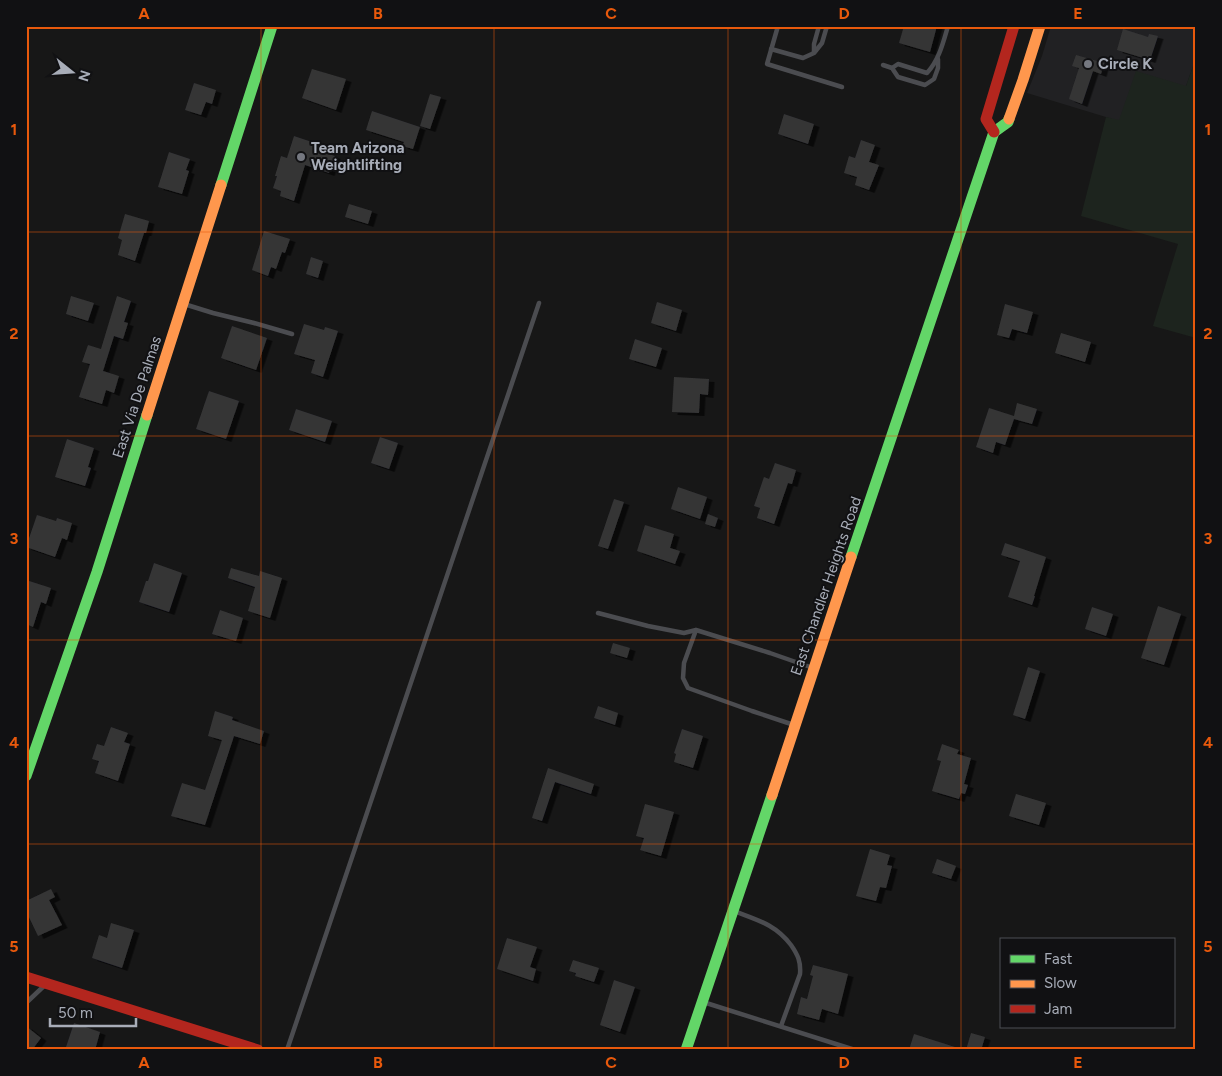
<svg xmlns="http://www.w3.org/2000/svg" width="1222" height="1076" font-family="Figtree,sans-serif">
	<defs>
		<filter id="shadow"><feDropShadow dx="5.5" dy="3" stdDeviation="0" flood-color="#0009"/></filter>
	</defs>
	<rect width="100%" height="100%" fill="#171717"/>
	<!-- built -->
	<path fill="#212123" d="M1051,26H1196V58L1186,86L1119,121L1027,93L1042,56Z"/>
	<!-- green -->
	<path fill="#1d241e" d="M1196,58V338L1153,326L1178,244L1081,216L1106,117L1119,120L1136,71L1186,86Z"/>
	<!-- building -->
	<g fill="#353536" filter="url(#shadow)">
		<path d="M904,26H937L930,52L899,43Z"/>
		<path d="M1123,29L1148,37L1149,34L1158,36L1150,60L1117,50Z"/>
		<path d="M1076,55L1104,63L1101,74L1093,71L1082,104L1069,99L1079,68L1072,66Z"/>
		<path d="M312,69L346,79L336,110L302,98Z"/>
		<path d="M194,83L216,90L212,104L206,102L201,115L185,110Z"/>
		<path d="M430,94L441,97L430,129L420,126Z"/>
		<path d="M372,111L420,127L413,149L402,146L404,142L366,130Z"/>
		<path d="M784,114L814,124L808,144L778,134Z"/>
		<path d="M294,136L315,143L313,149L335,156L329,173L305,165L294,201L280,196L281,191L273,188L277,176H275L281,156L287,158Z"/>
		<path d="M861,140L875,145L869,162L879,165L869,190L855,185L857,177L844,173L849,156L855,158Z"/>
		<path d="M169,152L190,159L186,170L189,171L182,194L158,187Z"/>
		<path d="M349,204L372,211L368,224L345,217Z"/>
		<path d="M125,214L149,221L146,233H144L135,261L118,255L122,240L118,238Z"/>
		<path d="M264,231L290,239L285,253L282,252L276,269L271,267L268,276L252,270Z"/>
		<path d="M311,257L323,261L318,278L306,274Z"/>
		<path d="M71,296L94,303L88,321L66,314Z"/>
		<path d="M117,296L131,301L124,322L128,323L123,339L114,336L103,371L119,376L114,393L106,390L102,404L79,397L90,364L82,362L88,345L101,349Z"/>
		<path d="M657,302L682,310L676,331L651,323Z"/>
		<path d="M1005,304L1033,312L1027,333L1012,329L1009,338L997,335Z"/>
		<path d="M304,324L324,330L325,327L338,331L323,377L311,373L315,360L294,354Z"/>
		<path d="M232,326L267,338L256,370L221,358Z"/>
		<path d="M1061,333L1091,342L1085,362L1055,353Z"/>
		<path d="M635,339L662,348L656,367L629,359Z"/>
		<path d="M674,377L709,379L708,395L700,394L699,413L672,412Z"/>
		<path d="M209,391L239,401L226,439L196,429Z"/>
		<path d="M1017,403L1037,409L1032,424L1014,419L1005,445L996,442L993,453L976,447L989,408L1014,416Z"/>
		<path d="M296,409L332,421L325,442L289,430Z"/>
		<path d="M380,437L398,443L389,469L371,463Z"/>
		<path d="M67,439L94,448L88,467L91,468L85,486L55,477Z"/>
		<path d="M775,463L796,470L792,484L788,483L774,524L757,518L760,508L754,506L764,477L769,479Z"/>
		<path d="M678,487L707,497L700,519L671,509Z"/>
		<path d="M614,499L624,502L608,549L598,546Z"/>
		<path d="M708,514L718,518L715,527L705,524Z"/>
		<path d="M37,515L56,521L57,518L72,523L67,540L62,538L55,557L26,547Z"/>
		<path d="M645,525L674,534L670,548L680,551L675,564L637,551Z"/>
		<path d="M1005,543L1046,557L1034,596H1035L1032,605L1008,597L1020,561L1001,555Z"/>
		<path d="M154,563L182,573L169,612L139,602L146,581H148Z"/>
		<path d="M231,568L259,576L260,571L282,578L270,618L248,611L255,587L228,578Z"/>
		<path d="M26,580L51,588L46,604L41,602L33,627L26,624Z"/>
		<path d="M1158,606L1181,614L1164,665L1141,658Z"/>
		<path d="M1092,607L1113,614L1106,636L1085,629Z"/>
		<path d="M220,610L243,618L236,641L212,634Z"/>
		<path d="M613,643L630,648L627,658L610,653Z"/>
		<path d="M1028,667L1040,671L1025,719L1013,715Z"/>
		<path d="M598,706L618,713L615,725L594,718Z"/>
		<path d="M215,711L233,717L232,720L264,731L260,744L234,736L205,825L171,816L182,783L205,790L222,740L208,736Z"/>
		<path d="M111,727L128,733L124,742L130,744L118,781L95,773L99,761L92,759L97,744L104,746Z"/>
		<path d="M682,729L703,736L693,768L674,762L676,754L674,753Z"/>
		<path d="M942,744L959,750L957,754L971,758L964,784L968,785L965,794L961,793L959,799L932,791L941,761L937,760Z"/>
		<path d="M548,768L594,784L591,794L555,782L542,821L532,818Z"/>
		<path d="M1016,794L1046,803L1039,825L1009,816Z"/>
		<path d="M645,804L674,812L661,856L640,850L644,838L636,836Z"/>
		<path d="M870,849L890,855L887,865L892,866L886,888L880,887L876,901L856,896Z"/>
		<path d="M937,859L956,866L951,879L932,873Z"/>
		<path d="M51,889L55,897L49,900L62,925L38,936L26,911V901Z"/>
		<path d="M111,923L134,930L122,968L92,958L99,935L107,938Z"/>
		<path d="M507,938L537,947L530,967L536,969L533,981L497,969Z"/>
		<path d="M573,960L599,968L594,982L575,976L576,973L569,971Z"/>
		<path d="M813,965L848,974L838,1014L822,1009L819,1020L797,1014L801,997L807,999L813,976L810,975Z"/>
		<path d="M614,980L635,987L620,1032L600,1025Z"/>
		<path d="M74,1023L100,1032L95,1050H65Z"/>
		<path d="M26,1026L41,1038L32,1050H26Z"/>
		<path d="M971,1033L985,1037L981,1050H966Z"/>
		<path d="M914,1034L958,1048L957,1050H909Z"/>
	</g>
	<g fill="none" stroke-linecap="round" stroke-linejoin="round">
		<!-- lane -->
		<g stroke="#4b4c50" stroke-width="4.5">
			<path d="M778,26L767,64L842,87"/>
			<path d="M771,49L803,58L814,53L822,43L827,26"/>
			<path d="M814,52V44L819,26"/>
			<path d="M883,65L892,68L898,77L925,85L934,79L938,68V59"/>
			<path d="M892,68L898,64L927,73C939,60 943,43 948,26"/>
			<path d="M184,304L213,313L254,323L292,334"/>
			<path d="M598,613L648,626L684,633L696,630L770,653L813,668"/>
			<path d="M696,630L684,663L683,678L688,688L752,711L794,725"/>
			<path d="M734,911C757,920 775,924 791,945C798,955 801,962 800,974L781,1026"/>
			<path d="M703,1002L855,1050"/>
			<path d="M26,1003L45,985"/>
			<path d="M287,1050L539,303"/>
		</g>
		<!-- fast -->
		<g stroke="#63d668" stroke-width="11">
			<path d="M221,185L272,26"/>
			<path d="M851,557L994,132L1008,122L1009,119"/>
			<path d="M26,776L97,572L147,415"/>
			<path d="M686,1050L772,795"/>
		</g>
		<!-- slow -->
		<g stroke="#ff974d" stroke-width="11">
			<path d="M1009,119L1023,80L1040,26"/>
			<path d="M147,415L221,185"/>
			<path d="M772,795L851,557"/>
		</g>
		<!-- jam -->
		<g stroke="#b3261e" stroke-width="11">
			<path d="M994,132L986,119L1014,26"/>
			<path d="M26,977L258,1050"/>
		</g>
	</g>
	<!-- grid -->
	<path fill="none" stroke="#e8590c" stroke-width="1" stroke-opacity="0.55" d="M261,26V1050M494,26V1050M728,26V1050M961,26V1050M26,232H1196M26,436H1196M26,640H1196M26,844H1196"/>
	<!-- markers -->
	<g fill="#757880" stroke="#111113" stroke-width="2">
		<circle cx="1088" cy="64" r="5"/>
		<circle cx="301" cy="157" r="5"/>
	</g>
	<g text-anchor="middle" stroke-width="4" stroke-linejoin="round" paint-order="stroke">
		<!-- poi labels -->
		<g font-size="15" font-weight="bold" fill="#a8adb8" stroke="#111113" text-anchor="start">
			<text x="1098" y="69">Circle K</text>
			<text x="311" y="153">Team Arizona<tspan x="311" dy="17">Weightlifting</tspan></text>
		</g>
		<!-- street labels -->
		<g font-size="15" fill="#a8adb8" stroke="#111113">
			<text transform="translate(137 397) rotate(-72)" y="5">East Via De Palmas</text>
			<text transform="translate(826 586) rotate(-71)" y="5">East Chandler Heights Road</text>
		</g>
	</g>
	<!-- border -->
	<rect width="1222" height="1076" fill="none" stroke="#111113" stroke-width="55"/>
	<!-- legend -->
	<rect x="1000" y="938" width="175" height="90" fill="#111113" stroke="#4d4f55"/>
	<rect x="1010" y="955" width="25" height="8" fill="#63d668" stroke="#4d4f55"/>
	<text x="1044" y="964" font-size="15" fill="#a8adb8">Fast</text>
	<rect x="1010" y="980" width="25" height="8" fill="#ff974d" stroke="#4d4f55"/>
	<text x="1044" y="988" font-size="15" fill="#a8adb8">Slow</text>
	<rect x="1010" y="1005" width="25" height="8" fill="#b3261e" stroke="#4d4f55"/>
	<text x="1044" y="1014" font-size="15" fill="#a8adb8">Jam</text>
	<!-- north arrow -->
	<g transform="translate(72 72) rotate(107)" stroke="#111113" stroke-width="4" paint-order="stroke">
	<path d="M0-4L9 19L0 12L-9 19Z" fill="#a8adb8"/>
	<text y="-8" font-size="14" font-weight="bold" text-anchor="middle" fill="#a8adb8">N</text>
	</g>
	<!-- scale -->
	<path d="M50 1018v8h86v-8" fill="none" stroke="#a8adb8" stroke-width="2.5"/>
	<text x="58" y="1018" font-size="15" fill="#a8adb8" stroke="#111113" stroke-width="4" paint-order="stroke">50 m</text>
	<rect x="28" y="28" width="1166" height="1020" fill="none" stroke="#e8590c" stroke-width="2"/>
	<g font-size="16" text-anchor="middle" font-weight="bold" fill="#e8590c">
		<text x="144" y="19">A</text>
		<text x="378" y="19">B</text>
		<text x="611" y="19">C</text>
		<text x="844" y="19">D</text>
		<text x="1078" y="19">E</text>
		<text x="14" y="135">1</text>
		<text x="1208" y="135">1</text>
		<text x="14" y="339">2</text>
		<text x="1208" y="339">2</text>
		<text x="14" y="544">3</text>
		<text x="1208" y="544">3</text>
		<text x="14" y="748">4</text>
		<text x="1208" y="748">4</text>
		<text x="14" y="952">5</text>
		<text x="1208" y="952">5</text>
		<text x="144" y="1068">A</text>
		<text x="378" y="1068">B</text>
		<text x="611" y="1068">C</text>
		<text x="844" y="1068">D</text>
		<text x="1078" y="1068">E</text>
	</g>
</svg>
